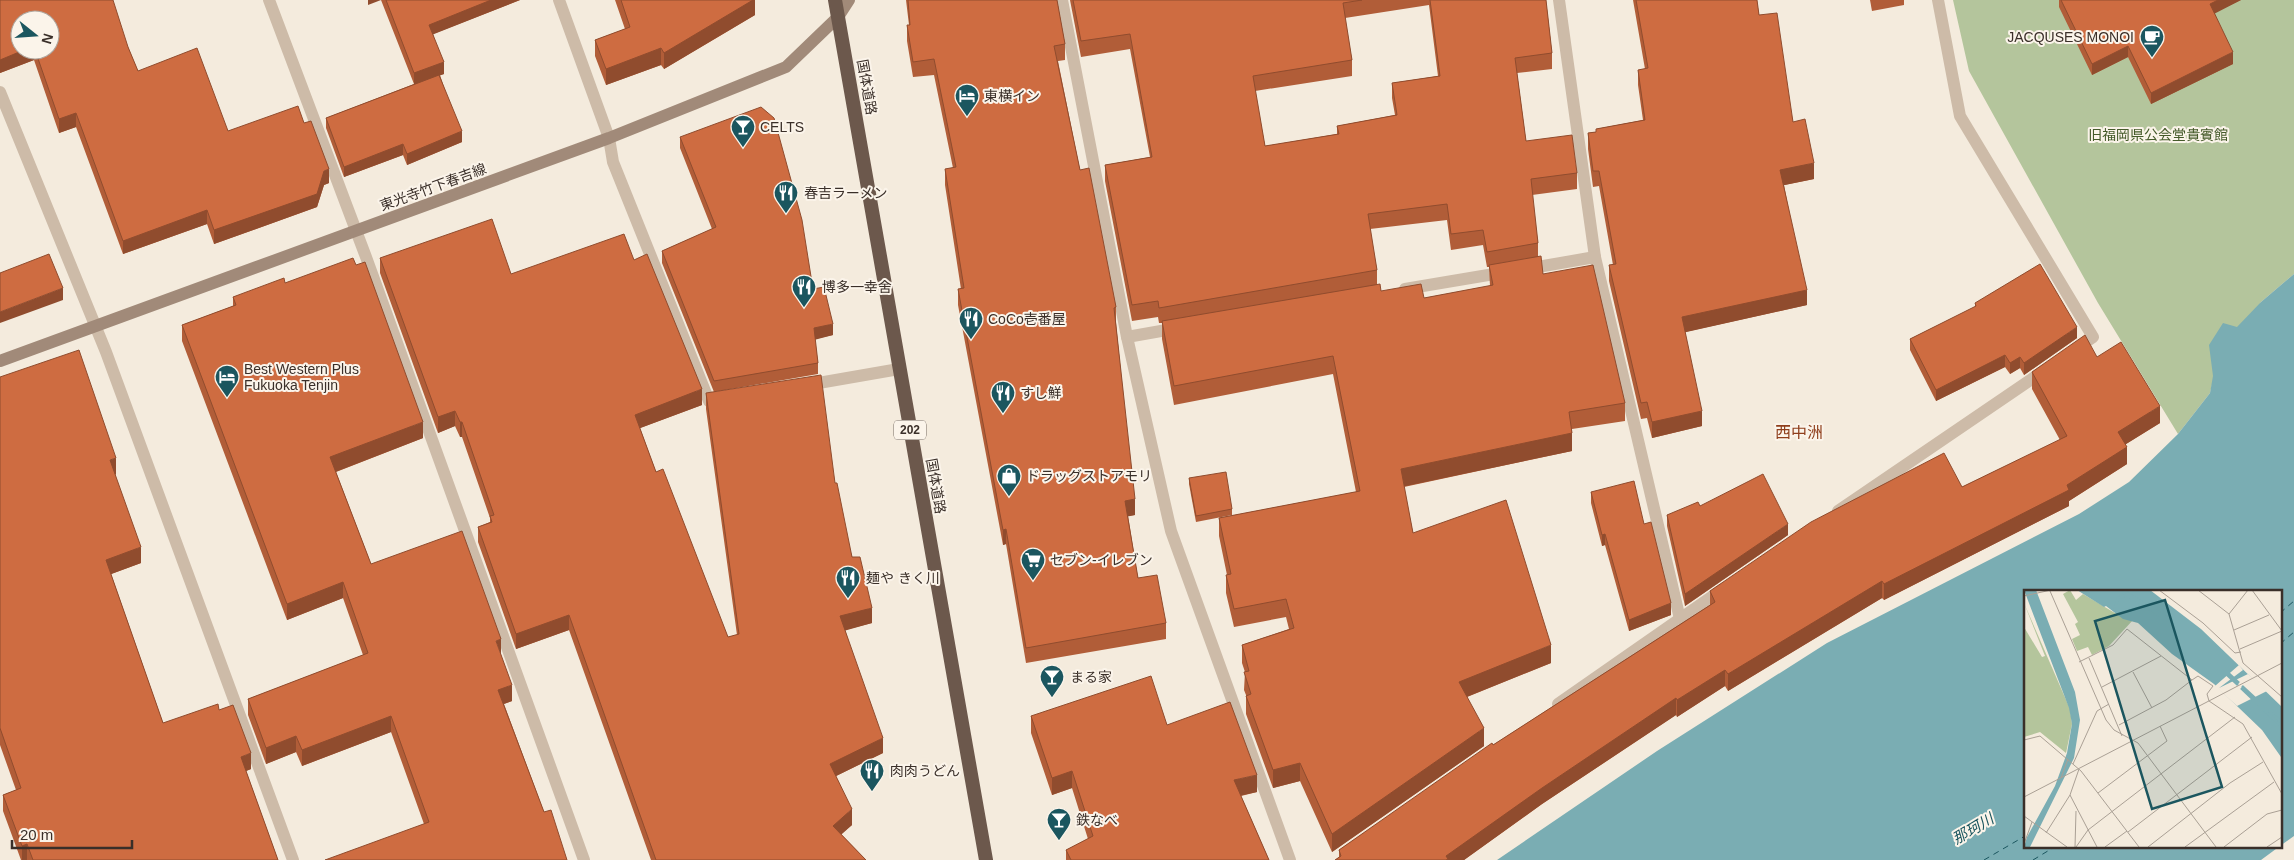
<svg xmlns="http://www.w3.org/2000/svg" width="2294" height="860" font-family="Arial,'Noto Sans JP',sans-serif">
	<rect width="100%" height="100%" fill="#f4ebdd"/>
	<!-- green -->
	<path fill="#b4c59c" d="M1953,0H2294V274L2261,302L2214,376L2210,393L2178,434L2098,303L1969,71Z"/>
	<!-- water -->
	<path fill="#7aadb3" d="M2294,274V836L2280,846V591H2025V846H2280L2261,860H1497L1657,751L1827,643L2079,514L2129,482L2178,434L2210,393L2213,376L2209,345L2223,323L2237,327L2261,302Z"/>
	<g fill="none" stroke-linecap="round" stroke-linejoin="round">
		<!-- ferry -->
		<g stroke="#1b565f" stroke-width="1" stroke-dasharray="6 5" stroke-linecap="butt">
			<path d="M2280,613L2294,601"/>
			<path d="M2280,644L2294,632"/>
			<path d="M1984,860L2025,836"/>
			<path d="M2033,860L2056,846"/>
		</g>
		<!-- minor -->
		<g stroke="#cdbba8" stroke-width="12">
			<path d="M269,0L366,257L584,860"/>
			<path d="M559,0L609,138L613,162L709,401L718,399"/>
			<path d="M1062,0L1127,337L1171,531L1290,860"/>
			<path d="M1559,0L1595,257L1680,619"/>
			<path d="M1938,0L1960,116L2093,337L2074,350"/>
			<path d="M0,92L106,352L293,860"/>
			<path d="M1526,269L1595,257"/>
			<path d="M1405,289L1506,272"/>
			<path d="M1127,337L1178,328"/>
			<path d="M807,385L899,369"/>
			<path d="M1838,511L2045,370"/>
			<path d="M1558,704L1723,589"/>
		</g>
		<!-- secondary -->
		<path stroke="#a18a79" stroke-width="12" d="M0,361L609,138L786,67L838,17L849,0"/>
		<!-- trunk -->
		<path stroke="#6c584c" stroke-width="14" d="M835,0L986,860"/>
	</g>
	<!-- wall -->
	<g fill="#b15d38" fill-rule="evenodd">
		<path d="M0,0L128,47L138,71L228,131L304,123L329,183L324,185L317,207L214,244L207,224L123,254L76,127L59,133L34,60L0,73ZM20,20L50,50H20Z"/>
		<path d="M381,0H520L433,34L444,74L440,75L462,142L407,165L403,155L344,177L326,128V118L414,84Z"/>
		<path d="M615,0H755V15L664,69L661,65L606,85L595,56V40L625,29Z"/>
		<path d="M906,0H1057L1065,44V60L1058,61L1080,170L1116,307V323L1135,515L1128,516L1138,578L1166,623V639L1026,663L1006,544L1003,545L958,305V289H961L945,185V169L953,168L934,75L913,77L907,41V25H909Z"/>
		<path d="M1070,0H1546L1552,53V69L1517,73L1526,141L1577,173V189L1532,195L1538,243V257L1543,274L1625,403V421L1572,429V451L1404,487L1413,533L1551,663L1467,697L1484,746L1332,852L1300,781L1273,788L1246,714V695L1244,690L1245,672L1242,663V645L1289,629L1286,617L1234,627L1226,593V575H1227L1219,536V518L1356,492L1333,374L1174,405L1162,339V323H1159L1158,317L1132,321L1105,181V165L1150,157L1130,49L1081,57ZM1429,5L1438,76L1392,83V98L1395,115L1337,126V134L1265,146L1255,91L1352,76V60L1345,18ZM1447,220L1451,250L1483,245L1487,267H1489L1490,286L1424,298L1381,291L1377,284V270L1370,229Z"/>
		<path d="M1633,0H1757L1759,15L1793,122L1814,179L1784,185L1807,305L1685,332L1702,426L1652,438L1647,418L1641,419L1609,281V265H1613L1599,186L1593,187L1588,149V133L1596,132V129L1643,120L1638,85V70L1645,69Z"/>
		<path d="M1870,0H1904V5L1872,11Z"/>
		<path d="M2059,0H2241L2214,13L2233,64L2151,104L2128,57L2092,75L2059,7Z"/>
		<path d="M680,137L813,289L833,335L815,339L818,363V374L714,392L662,263V251L712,229L680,148Z"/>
		<path d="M380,258L511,274L634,260L702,405L640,428L656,472L728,637L737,635L706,409V393L835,483L852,557L872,623L845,630L883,753L836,776L852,825L841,834L866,860H651L569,630L516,649L478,542V527L490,522V518L462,437H460L455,426L438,433L380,273Z"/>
		<path d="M285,283L423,438L336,472L371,564L501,655L512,701L504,704L544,812L424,824L391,732L302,766L296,752L266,764L248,715V699L363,655L343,598L287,620L182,341V325L233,306V297Z"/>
		<path d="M1975,303L2077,338L2024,375L2020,368L2010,374L2005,367L1936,401L1910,350V339L1975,307Z"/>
		<path d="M2097,357L2160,423L2126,444L2127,464L2069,501V506L1884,600L1882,598L1728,691L1725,686L1677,717L1676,715L1542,804L1464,860H1335L1339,857V850L1493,745L1710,605V591L1962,487L2060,440L2032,389V372Z"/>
		<path d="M0,377L116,474L115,475L141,563L111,574L163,723L219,710L251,769L246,771L278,860H21L3,811V795L16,790L0,745Z"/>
		<path d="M1189,478L1232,509V515L1196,522L1189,484Z"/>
		<path d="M1591,492L1644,524L1671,615L1629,631L1605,545L1602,546L1591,503Z"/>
		<path d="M1700,506L1788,535L1685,606L1667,526V515Z"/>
		<path d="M1031,716L1167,725L1257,792L1241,796L1269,860H1066V850L1088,839L1072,788L1052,795L1031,733Z"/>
	</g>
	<!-- shaded-wall -->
	<g fill="#904c2e">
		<path d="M368,0H381L368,5Z"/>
		<path d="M491,0H520L429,36V25Z"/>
		<path d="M753,0H755V15L664,69V53Z"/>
		<path d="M2218,0H2241L2210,16V4Z"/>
		<path d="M2128,46V57L2092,75V64Z"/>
		<path d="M661,48V65L606,85V69Z"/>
		<path d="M24,50H34V60L0,73V60Z"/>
		<path d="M2233,52V64L2151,104V93Z"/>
		<path d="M444,62V74L414,85V73Z"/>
		<path d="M76,113V127L59,133V119Z"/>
		<path d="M462,131V142L407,165V154Z"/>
		<path d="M403,144V155L344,177V167Z"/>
		<path d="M1814,163V179L1780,186V170Z"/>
		<path d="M329,169V183L324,185L317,207L214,244V230L324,171Z"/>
		<path d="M207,210V224L123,254V241Z"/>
		<path d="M63,288V300L0,323V312Z"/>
		<path d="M1807,290V305L1682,333V317Z"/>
		<path d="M833,324V335L814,340V328Z"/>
		<path d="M2077,327V338L2024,375V363Z"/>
		<path d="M2005,355V367L1936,401V390Z"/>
		<path d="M2020,357V368L2010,374V363Z"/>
		<path d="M702,389V405L635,430V415Z"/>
		<path d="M2160,406V423L2118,449V432Z"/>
		<path d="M455,411V426L438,433V417Z"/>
		<path d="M1702,411V426L1652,438V422Z"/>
		<path d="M423,422V438L330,474V457Z"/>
		<rect x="460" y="422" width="2" height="15"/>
		<path d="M1572,433V451L1401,487V469Z"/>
		<path d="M2127,447V464L2069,501V506L1884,600V584L2067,485Z"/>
		<path d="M116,458V474L110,477V460Z"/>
		<path d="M1135,499V515L1125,517V501Z"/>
		<path d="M1788,524V535L1685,606V594Z"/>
		<path d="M1006,529V544L1003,545V530Z"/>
		<path d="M1605,534V545L1602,546V535Z"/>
		<path d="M141,547V563L106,576V560Z"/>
		<path d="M1882,581V598L1728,691V674Z"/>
		<path d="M343,582V598L287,620V604Z"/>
		<path d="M1671,603V615L1629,631V620Z"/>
		<path d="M872,608V623L840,632V616Z"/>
		<path d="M569,615V630L516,649V634Z"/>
		<path d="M501,639V655L496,641Z"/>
		<path d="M1551,645V663L1459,700V682Z"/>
		<path d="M1725,670V686L1677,717V700Z"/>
		<path d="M512,685V701L498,706V690Z"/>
		<path d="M1676,698V715L1542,804L1464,860H1446V856L1542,788Z"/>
		<path d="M391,716V732L302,766V750Z"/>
		<path d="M1484,728V746L1332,852V834Z"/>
		<path d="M296,736V752L266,764V748Z"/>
		<path d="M883,738V753L830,779V764Z"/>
		<path d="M251,753V769L241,773V757Z"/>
		<path d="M1300,763V781L1273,788V770Z"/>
		<path d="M1072,771V788L1052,795V778Z"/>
		<path d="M1257,775V792L1234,797V780Z"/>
		<path d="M852,809V825L833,842V826Z"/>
		<path d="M27,844V860H22V846Z"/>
	</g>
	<!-- building -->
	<g fill="#ce6c41" stroke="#904c2e">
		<path d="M0,0H113L128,47L138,71L197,48L228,131L298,106L304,123L311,121L329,169L324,171L317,194L214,230L207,210L123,241L76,113L59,119L35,50H50V20H20V50H24L0,60Z"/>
		<path d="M386,0H491L429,25L444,62L414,73Z"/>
		<path d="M621,0H753L664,53L661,48L606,69L595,40L630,27Z"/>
		<path d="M908,0H1057L1065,44L1054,46L1080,170L1089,168L1116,307L1114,308L1135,499L1125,501L1138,578L1157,575L1166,623L1026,648L1006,529L1003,530L958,289L964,288L945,169L956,167L934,59L913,62L907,25H910Z"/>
		<path d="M1073,0H1362L1343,3L1352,60L1253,76L1265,146L1339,134L1337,126L1397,115L1392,83L1440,76L1430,0H1546L1552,53L1515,58L1526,141L1572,135L1577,173L1531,179L1538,243L1487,252L1483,230L1451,234L1447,204L1368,214L1377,270L1159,308L1158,301L1132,305L1105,165L1152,157L1130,34L1081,41Z"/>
		<path d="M1636,0H1757L1759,15L1777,13L1793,122L1805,119L1814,163L1780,170L1807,290L1682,317L1702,411L1652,422L1647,402L1641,403L1609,265L1616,264L1599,171H1593L1588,133L1596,132V129L1645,120L1638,70L1648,68Z"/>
		<path d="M2061,0H2218L2210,4L2233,52L2151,93L2128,46L2092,64Z"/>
		<path d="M439,75L462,131L407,154L403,144L344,167L326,118Z"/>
		<path d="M761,107L774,118L802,220L813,289L824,287L833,324L814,328L818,363L714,381L662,251L716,227L680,137Z"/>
		<path d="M492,219L511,274L624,234L634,260L647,254L702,389L635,415L656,472L663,469L728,637L739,634L706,393L821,375L835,483H837L852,557H860L872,608L840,616L883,738L830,764L852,809L833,826L866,860H656L569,615L516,634L478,527L492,522L490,516L494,515L462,422H460L455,411L438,417L380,258Z"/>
		<path d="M49,254L63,288L0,312V273Z"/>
		<path d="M1541,256L1543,274L1593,265L1625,403L1569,412L1572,433L1401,469L1413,533L1506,500L1551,645L1459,682L1484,728L1332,834L1300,763L1273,770L1246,696L1251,694L1244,672L1249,671L1242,645L1294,628L1286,599L1234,609L1226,575L1231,574L1219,518L1360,491L1333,356L1174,386L1162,321L1380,284L1381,291L1421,284L1424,298L1493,285L1489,265Z"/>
		<path d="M353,258L356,265L365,262L423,422L330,457L371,564L462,531L501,639L496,641L512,685L498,690L544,812L551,810L567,860H325L429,822L391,716L302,750L296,736L266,748L248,699L368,653L343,582L287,604L182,325L236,305L233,297L284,278L285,283Z"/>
		<path d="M2040,264L2077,327L2024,363L2020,357L2010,363L2005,355L1936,390L1910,339L1976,306L1975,303Z"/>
		<path d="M2085,335L2097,357L2121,342L2160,406L2118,432L2127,447L2067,485L2069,490L1884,584L1882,581L1728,674L1725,670L1677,700L1676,698L1542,788L1446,856L1448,859L1446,860H1335L1341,856L1339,850L1492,743L1493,745L1715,602L1710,591L1811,522L1944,453L1962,487L2067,436L2032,372Z"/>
		<path d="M79,350L116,458L110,460L141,547L106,560L163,723L218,704L219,710L233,705L251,753L241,757L278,860H33L27,844L22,846L3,795L21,788L0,728V377Z"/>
		<path d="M1226,472L1232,509L1196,516L1189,478Z"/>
		<path d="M1763,474L1788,524L1685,594L1667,515L1698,502L1700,506Z"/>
		<path d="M1634,481L1644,524L1651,522L1671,603L1629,620L1605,534L1602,535L1591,492Z"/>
		<path d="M1151,676L1167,725L1230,702L1257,775L1234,780L1269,860H1071L1066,850L1093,836L1072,771L1052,778L1031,716Z"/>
	</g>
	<!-- icons -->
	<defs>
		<symbol id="cafe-pin" viewBox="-11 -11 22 30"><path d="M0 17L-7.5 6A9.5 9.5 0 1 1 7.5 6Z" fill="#1b565f" stroke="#fbf4ea"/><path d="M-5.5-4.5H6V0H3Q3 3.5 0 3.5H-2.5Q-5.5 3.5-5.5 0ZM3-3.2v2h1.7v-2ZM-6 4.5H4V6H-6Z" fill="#fff"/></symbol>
		<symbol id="hotel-pin" viewBox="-11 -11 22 30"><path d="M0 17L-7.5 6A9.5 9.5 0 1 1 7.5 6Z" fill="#1b565f" stroke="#fbf4ea"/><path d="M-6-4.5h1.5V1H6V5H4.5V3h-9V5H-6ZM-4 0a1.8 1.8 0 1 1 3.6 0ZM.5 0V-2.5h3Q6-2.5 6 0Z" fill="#fff"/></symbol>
		<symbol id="bar-pin" viewBox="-11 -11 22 30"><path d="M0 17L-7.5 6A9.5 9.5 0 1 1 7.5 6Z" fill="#1b565f" stroke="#fbf4ea"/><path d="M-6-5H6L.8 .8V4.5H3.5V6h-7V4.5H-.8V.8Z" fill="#fff"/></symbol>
		<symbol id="restaurant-pin" viewBox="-11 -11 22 30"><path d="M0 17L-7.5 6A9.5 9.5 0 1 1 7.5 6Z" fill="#1b565f" stroke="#fbf4ea"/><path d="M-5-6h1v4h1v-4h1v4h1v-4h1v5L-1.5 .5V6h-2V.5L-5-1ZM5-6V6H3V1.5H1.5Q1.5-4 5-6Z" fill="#fff"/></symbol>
		<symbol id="shop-pin" viewBox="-11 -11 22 30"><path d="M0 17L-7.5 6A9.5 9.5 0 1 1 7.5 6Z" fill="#1b565f" stroke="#fbf4ea"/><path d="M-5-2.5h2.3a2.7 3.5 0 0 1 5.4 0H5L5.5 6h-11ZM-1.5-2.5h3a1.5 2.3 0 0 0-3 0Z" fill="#fff"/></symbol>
		<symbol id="supermarket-pin" viewBox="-11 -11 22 30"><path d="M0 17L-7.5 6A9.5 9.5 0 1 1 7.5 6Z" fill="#1b565f" stroke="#fbf4ea"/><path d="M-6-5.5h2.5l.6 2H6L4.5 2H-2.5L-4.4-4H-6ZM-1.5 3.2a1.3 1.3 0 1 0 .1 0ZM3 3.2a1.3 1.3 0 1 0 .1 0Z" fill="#fff"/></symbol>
	</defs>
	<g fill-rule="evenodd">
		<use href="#cafe-pin" x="2138" y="23" width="28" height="38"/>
		<use href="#hotel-pin" x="953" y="82" width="28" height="38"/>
		<use href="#bar-pin" x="729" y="113" width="28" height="38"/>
		<use href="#restaurant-pin" x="772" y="179" width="28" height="38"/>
		<use href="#restaurant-pin" x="790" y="273" width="28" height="38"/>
		<use href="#restaurant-pin" x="957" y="305" width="28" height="38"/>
		<use href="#hotel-pin" x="213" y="363" width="28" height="38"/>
		<use href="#restaurant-pin" x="989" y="379" width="28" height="38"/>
		<use href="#shop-pin" x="995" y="462" width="28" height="38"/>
		<use href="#supermarket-pin" x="1019" y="546" width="28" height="38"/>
		<use href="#restaurant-pin" x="834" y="564" width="28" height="38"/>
		<use href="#bar-pin" x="1038" y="663" width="28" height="38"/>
		<use href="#restaurant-pin" x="858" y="757" width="28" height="38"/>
		<use href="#bar-pin" x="1045" y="806" width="28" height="38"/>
	</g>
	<g text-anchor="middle" stroke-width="4" stroke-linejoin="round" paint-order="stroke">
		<!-- shield labels -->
		<rect fill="#fbf4ea" stroke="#746a63" stroke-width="1" x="894" y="420.5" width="32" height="19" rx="4"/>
		<g font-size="12" font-weight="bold" fill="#3a2f29">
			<text x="910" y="434">202</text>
		</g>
		<!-- poi labels -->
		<g font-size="14" fill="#3a2f29" stroke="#fbf4ea" text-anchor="start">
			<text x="2134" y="42" text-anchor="end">JACQUSES MONOI</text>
			<text x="984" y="101">東横イン</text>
			<text x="760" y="132">CELTS</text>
			<text x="804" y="198">春吉ラーメン</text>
			<text x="822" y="292">博多一幸舍</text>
			<text x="988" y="324">CoCo壱番屋</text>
			<text x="244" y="374">Best Western Plus<tspan x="244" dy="16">Fukuoka Tenjin</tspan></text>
			<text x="1020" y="398">すし鮮</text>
			<text x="1026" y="481">ドラッグストアモリ</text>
			<text x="1050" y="565">セブン-イレブン</text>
			<text x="866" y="583">麺や きく川</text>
			<text x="1070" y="682">まる家</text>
			<text x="890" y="776">肉肉うどん</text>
			<text x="1076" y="825">鉄なべ</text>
		</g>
		<!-- street labels -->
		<g font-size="14" fill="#3a2f29" stroke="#fbf4ea">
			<text transform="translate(867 87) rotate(80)" y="5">国体道路</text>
			<text transform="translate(433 187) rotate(-20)" y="5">東光寺竹下春吉線</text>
			<text transform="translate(936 486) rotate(80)" y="5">国体道路</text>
		</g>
		<!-- park labels -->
		<g font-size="14" fill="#455a2a" stroke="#fbf4ea">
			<text x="2158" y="140">旧福岡県公会堂貴賓館</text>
		</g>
		<!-- water labels -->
		<g font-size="15" font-style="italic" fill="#1b565f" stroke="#fbf4ea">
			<text transform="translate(1973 829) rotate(-31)" y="5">那珂川</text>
		</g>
		<!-- quarter labels -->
		<g font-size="16" fill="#8f3e1b" stroke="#fbf4ea">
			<text x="1799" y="438">西中洲</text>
		</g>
	</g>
	<!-- overview -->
	<g transform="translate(2024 590)">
		<rect width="258" height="258" fill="#f4ebdd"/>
		<path d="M46,0L52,10L59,4L96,26L109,30L85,56L68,65L64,57L53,61L48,49L56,45L51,34L54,32L39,4ZM0,13L46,119L48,134L42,163L16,142L0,147V37L18,67L21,66Z" fill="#b4c59c"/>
		<path d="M0,0H12L51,102L56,130L50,168L6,257H0L3,247L31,196L43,163L48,134L45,118ZM53,0H126L177,39L257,116V167L238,140L190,94L148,64L114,33L99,29L82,16L80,17Z" fill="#7aadb3"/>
		<path d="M215,75L219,80L195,98L224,84L243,101L213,116L191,96Z" fill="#f4ebdd"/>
		<path fill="none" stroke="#7aadb3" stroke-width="2.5" d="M98,0L146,29L215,93M90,21L94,8L102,5L145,31L214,95M218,96L258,133M217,98L258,137"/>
		<path fill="none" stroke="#aaa095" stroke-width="1" d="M135,0L179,33L211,63L217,62M174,0L205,24L219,73L258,107M228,0L258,41M26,1L82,130L90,140L114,153L192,257M0,6L27,0M205,24L224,0M210,40L245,25M216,59L258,41M65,68L98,146M55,72L89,55L103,39L168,90L174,86L189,96L183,104L185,111L219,134L258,204M109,82L128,118M78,97L137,66M95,135L142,110L168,90M0,150L16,146L57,181L115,257M49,174L73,121L85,114M37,188L44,169M74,203L143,151L136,136M46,205L73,257M0,207L258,73M0,226L43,257M104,242L228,147M22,243L46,205L55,179M0,254L8,232M51,257L52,221M52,257L64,240L211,127M81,257L103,241M124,257L206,193L239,172M161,257L250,192M200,257L243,224L258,220M243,257L258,247"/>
		<path fill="#1b565f" fill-opacity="0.15" stroke="#1b565f" stroke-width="2.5" d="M141,10L198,197L128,219L71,31Z"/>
		<rect width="258" height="258" fill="none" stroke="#3a2f29" stroke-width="2.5"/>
	</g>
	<!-- north arrow -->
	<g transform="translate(35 35) rotate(107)"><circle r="24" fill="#fbf4ea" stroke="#aea59d"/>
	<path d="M0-4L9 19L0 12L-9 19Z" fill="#1b565f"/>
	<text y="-8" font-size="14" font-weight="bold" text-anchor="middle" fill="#3a2f29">N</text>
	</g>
	<!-- scale -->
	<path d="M12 840v8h120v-8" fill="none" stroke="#3a2f29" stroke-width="2.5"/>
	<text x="20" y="840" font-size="15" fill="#3a2f29" stroke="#fbf4ea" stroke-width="4" paint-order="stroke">20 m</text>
</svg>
